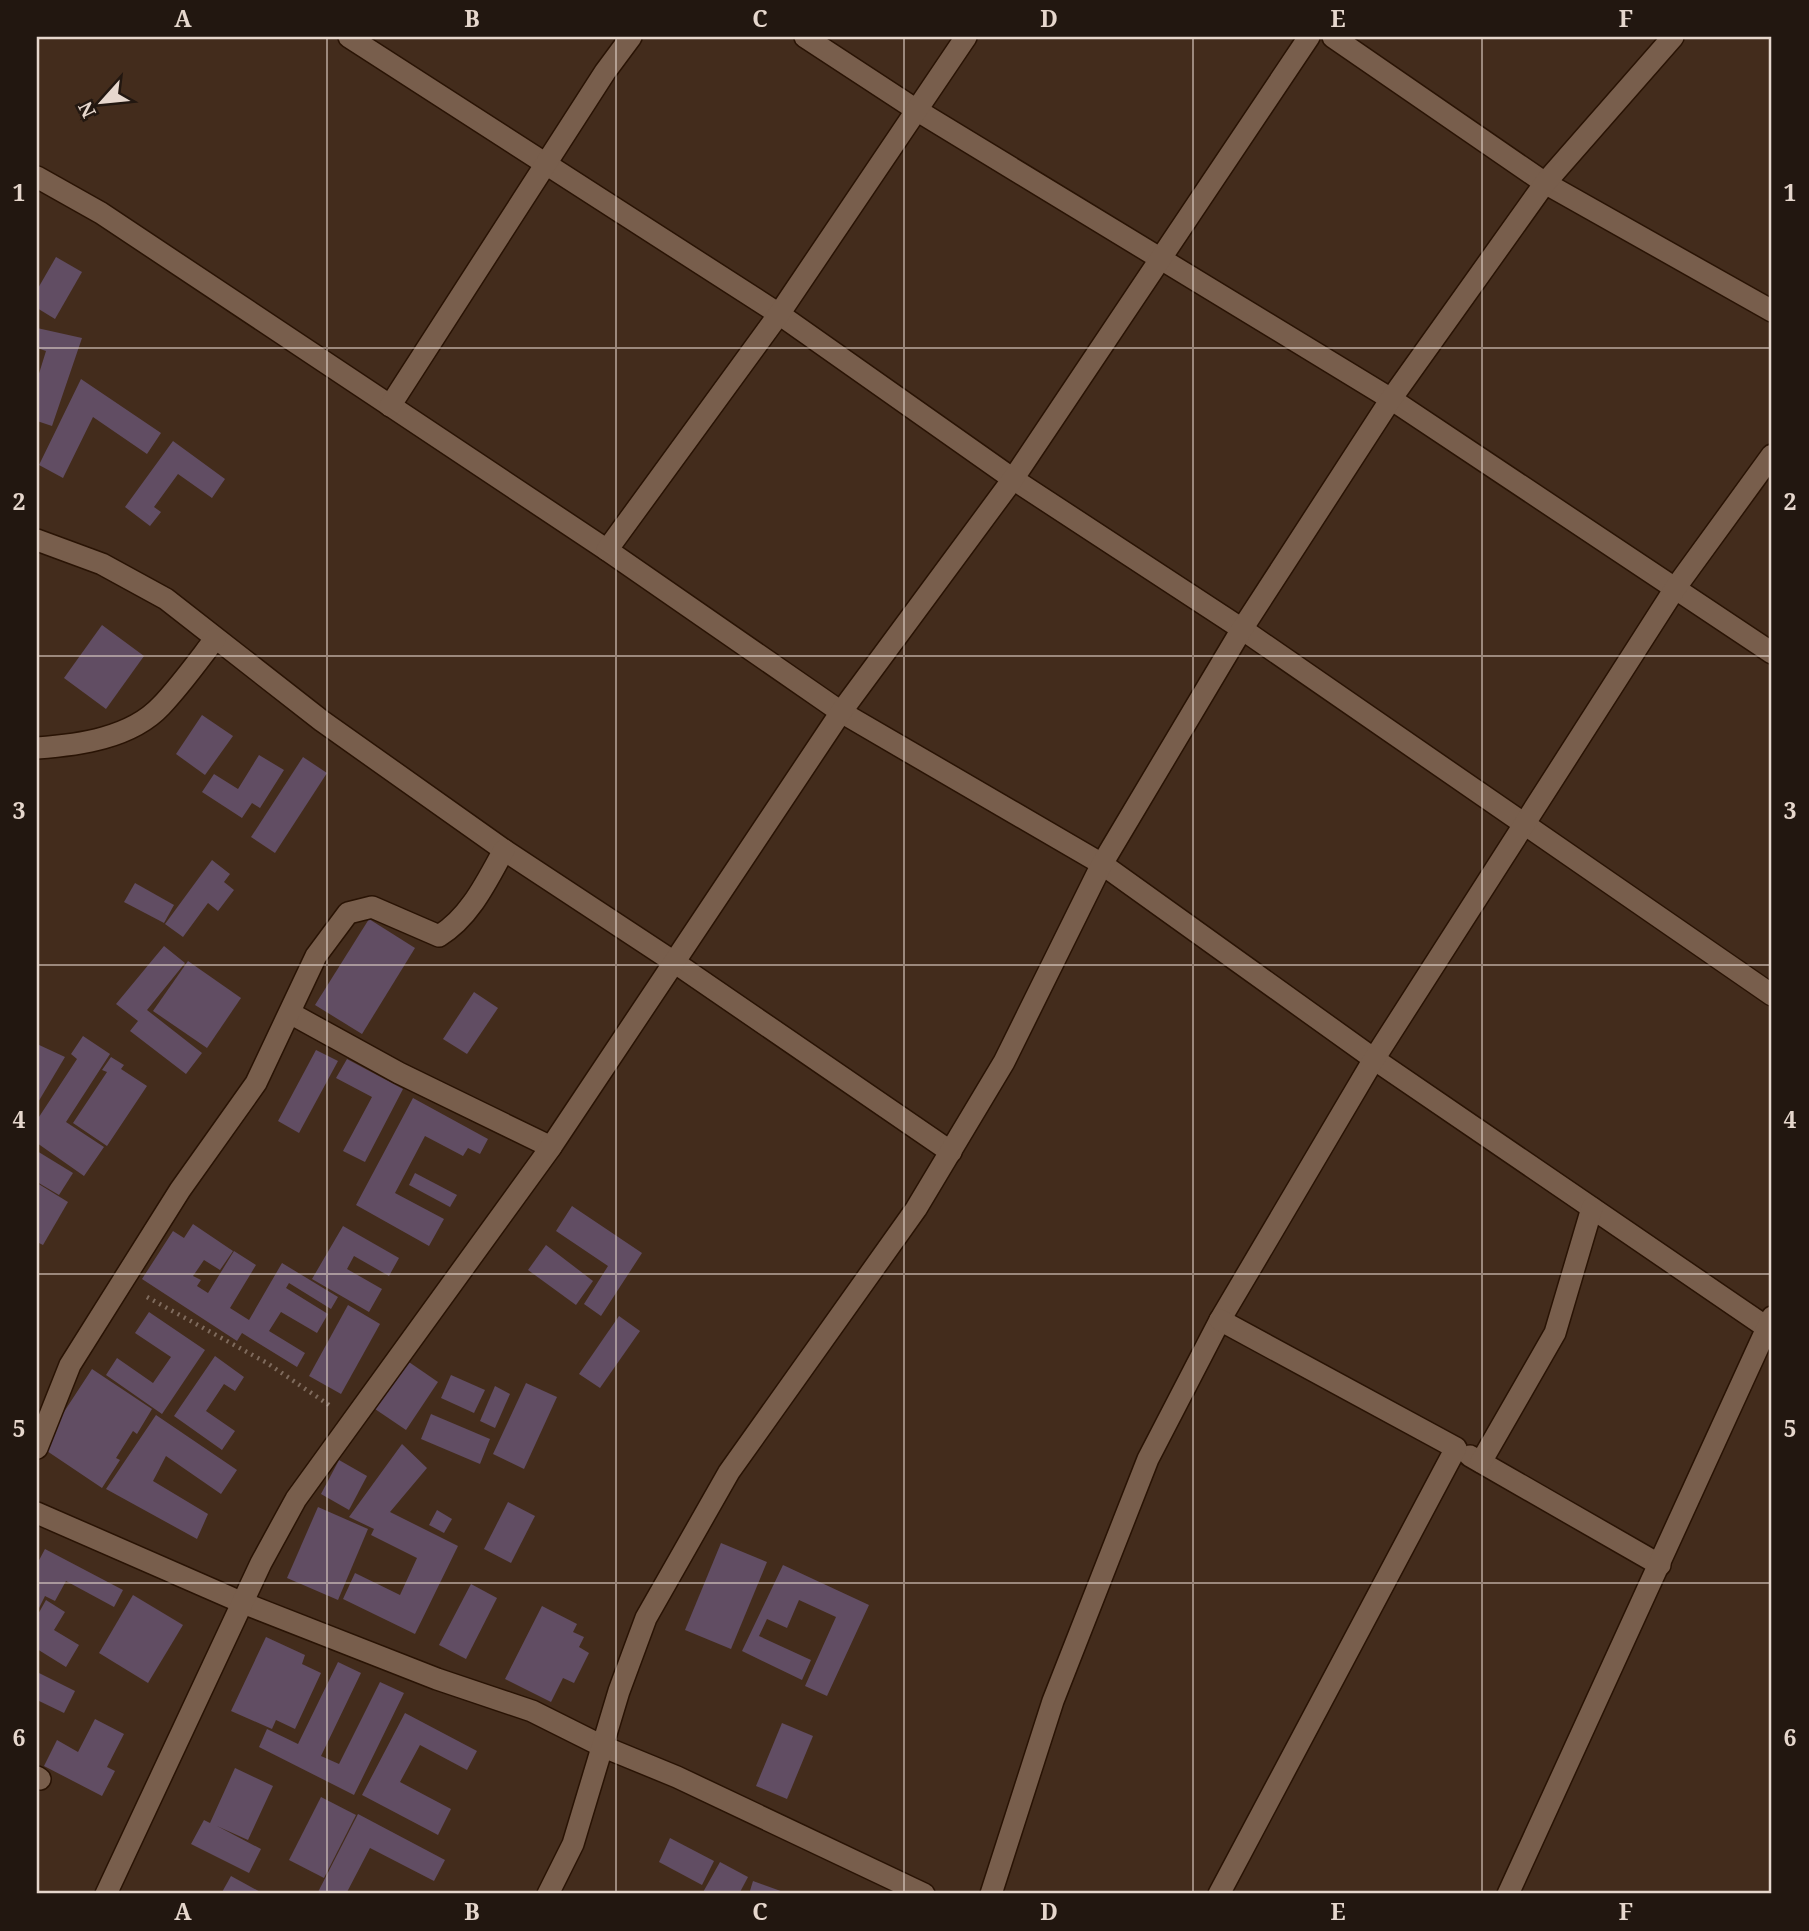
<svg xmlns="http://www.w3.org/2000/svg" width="1809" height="1931" font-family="'Noto Serif',serif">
	<rect width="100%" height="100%" fill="#432c1c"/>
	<!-- building -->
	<g fill="#614d63">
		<path d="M56,257L82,272L55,319L37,308V290Z"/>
		<path d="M37,328L82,338L52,426L37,421V380L46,351L37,348Z"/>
		<path d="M81,379L161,433L147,454L93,417L63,478L39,465Z"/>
		<path d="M173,441L225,479L212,498L178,474L154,507L161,512L150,526L125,507Z"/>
		<path d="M102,625L144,656L106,709L64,678Z"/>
		<path d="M202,715L233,736L205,775L176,754Z"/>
		<path d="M259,755L284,770L260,808L252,803L242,818L202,792L214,774L238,789Z"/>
		<path d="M303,757L327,773L275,853L251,837Z"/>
		<path d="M212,860L230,874L224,882L234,890L218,911L208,903L183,937L165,924Z"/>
		<path d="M135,883L174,905L164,923L124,902Z"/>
		<path d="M369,919L415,948L362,1034L315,1005Z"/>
		<path d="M164,946L185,963L147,1010L202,1053L186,1074L130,1031L138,1021L116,1004Z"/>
		<path d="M188,961L241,998L207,1048L153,1011Z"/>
		<path d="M474,992L498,1008L467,1054L443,1039Z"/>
		<path d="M83,1036L110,1054L66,1122L104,1147L84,1176L37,1143V1120L77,1059L71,1054Z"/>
		<path d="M37,1044L65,1057L37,1104Z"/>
		<path d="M316,1050L338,1061L299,1133L278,1121Z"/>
		<path d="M111,1057L124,1065L121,1069L147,1086L107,1146L73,1123L107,1072L102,1070Z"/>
		<path d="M347,1059L403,1089L365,1162L343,1151L372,1097L336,1078Z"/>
		<path d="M413,1098L488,1139L480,1154L468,1148L463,1156L425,1136L395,1193L444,1219L429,1246L356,1205Z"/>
		<path d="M37,1151L73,1173L59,1195L37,1182Z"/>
		<path d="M415,1173L457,1195L450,1207L409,1185Z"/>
		<path d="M37,1183L68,1202L43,1245L37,1242Z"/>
		<path d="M572,1206L642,1253L601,1316L584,1304L608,1266L556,1231Z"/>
		<path d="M193,1224L233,1251L220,1270L204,1260L193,1276L201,1280L197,1286L208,1293L234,1251L256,1265L230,1308L249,1320L282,1263L338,1297L331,1309L289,1283L286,1288L328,1314L317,1333L281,1312L269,1331L305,1353L297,1367L242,1333L237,1341L142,1279L173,1231L184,1238Z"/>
		<path d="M343,1226L399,1258L389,1276L354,1256L347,1269L382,1289L369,1312L312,1279Z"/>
		<path d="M546,1245L593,1281L576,1305L528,1270Z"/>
		<path d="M348,1305L380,1324L341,1394L309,1376Z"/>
		<path d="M149,1312L205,1350L162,1414L106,1375L117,1358L153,1383L171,1357L135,1333Z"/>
		<path d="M619,1316L640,1331L600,1388L579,1374Z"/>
		<path d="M215,1356L244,1377L235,1391L224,1384L206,1411L235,1431L222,1450L174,1416Z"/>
		<path d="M406,1360L438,1382L406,1430L375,1409Z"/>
		<path d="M92,1369L152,1409L137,1434L133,1431L116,1458L120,1460L102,1488L41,1447Z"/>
		<path d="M451,1375L485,1390L474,1413L441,1398Z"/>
		<path d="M526,1383L557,1397L524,1469L493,1454Z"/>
		<path d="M495,1386L510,1394L495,1428L480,1421Z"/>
		<path d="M431,1414L490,1439L480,1464L421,1439Z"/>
		<path d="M156,1415L237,1470L221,1494L166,1456L153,1481L208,1514L197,1539L106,1489Z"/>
		<path d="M402,1444L427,1468L390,1512L458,1546L415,1634L343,1599L355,1573L400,1595L417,1558L371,1535L374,1529L349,1517Z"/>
		<path d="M339,1460L367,1476L349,1510L321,1494Z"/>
		<path d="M508,1502L535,1516L511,1563L484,1549Z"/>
		<path d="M318,1507L368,1529L338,1600L287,1578Z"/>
		<path d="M437,1510L452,1519L444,1533L429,1525Z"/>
		<path d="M721,1543L767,1562L731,1649L685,1630Z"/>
		<path d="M45,1549L123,1590L114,1607L66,1581L55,1601L45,1596L37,1612V1564Z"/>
		<path d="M783,1565L869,1605L827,1696L805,1686L836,1617L799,1600L787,1628L767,1619L759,1636L811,1660L802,1680L742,1651Z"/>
		<path d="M471,1584L497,1598L466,1659L439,1645Z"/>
		<path d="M133,1595L183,1625L148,1683L99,1653Z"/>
		<path d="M46,1600L65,1612L54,1630L79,1645L66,1667L37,1649V1616Z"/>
		<path d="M542,1606L577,1624L573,1632L584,1637L579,1647L589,1653L574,1683L563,1678L551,1702L505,1679Z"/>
		<path d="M266,1637L305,1655L302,1664L321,1673L295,1729L276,1720L272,1729L231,1711Z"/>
		<path d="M338,1662L361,1673L321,1756L339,1764L380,1682L404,1693L354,1795L259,1747L267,1729L298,1744Z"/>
		<path d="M37,1672L75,1691L64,1713L37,1700Z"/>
		<path d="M405,1713L477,1751L467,1770L420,1745L400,1782L451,1809L438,1835L362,1795Z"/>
		<path d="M95,1719L124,1734L107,1767L115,1771L102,1796L44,1766L57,1740L78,1752Z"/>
		<path d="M782,1723L813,1736L787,1799L756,1786Z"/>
		<path d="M235,1768L273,1786L248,1840L217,1826L261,1849L249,1873L191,1844L204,1820L210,1823Z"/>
		<path d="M321,1797L356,1815L324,1878L289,1860Z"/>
		<path d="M358,1814L445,1860L434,1881L370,1848L346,1894H317Z"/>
		<path d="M670,1838L714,1861L702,1885L659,1862Z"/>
		<path d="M720,1862L748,1877L739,1894H702Z"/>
		<path d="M231,1876L264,1894H221Z"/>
		<path d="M753,1881L789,1894H749Z"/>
	</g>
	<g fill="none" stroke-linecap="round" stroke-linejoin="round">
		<defs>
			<g id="street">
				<path d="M349,37L779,314L1013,479L1242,629L1772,995"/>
				<path d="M805,37L918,111L1391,399L1772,653"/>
				<path d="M1333,37L1545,183L1772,311"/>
				<path d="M37,177L101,213L607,550L841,712L1102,864L1374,1059L1772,1331"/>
				<path d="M390,406L605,72L631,37"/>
				<path d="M37,540L102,564L166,599L322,721L504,850L674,962L951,1152"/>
				<path d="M607,550L779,314L966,37"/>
				<path d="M37,748C79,745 131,738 161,706C181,685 198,661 215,639"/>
				<path d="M290,1013L399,1073L551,1147"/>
				<path d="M37,1448L70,1365L180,1190L256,1083L316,956L348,913L372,907L439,936C470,917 487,881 504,850"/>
				<path d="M1470,1456L1660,1565"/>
				<path d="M1481,1462L1555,1333L1592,1208"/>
				<path d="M37,1513L243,1603L437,1679L532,1711L604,1747L677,1777L924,1894"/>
				<path d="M37,1777L40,1779"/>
				<path d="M106,1894L261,1563L296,1499L551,1147L841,712L1013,479L1309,37"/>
				<path d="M548,1894L573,1844L619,1691L646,1618L729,1472L916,1209L1004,1062L1102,864L1242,629L1391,399L1545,183L1673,37"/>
				<path d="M991,1894L1053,1701L1148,1459L1220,1320L1374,1059L1676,587L1772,455"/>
				<path d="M1219,1894L1456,1448L1220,1320"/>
				<path d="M1508,1894L1772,1317"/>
			</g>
		</defs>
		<!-- street casing -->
		<use href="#street" stroke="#291304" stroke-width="24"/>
		<!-- path -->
		<path stroke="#7f6b5d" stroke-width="4.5" stroke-dasharray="2 5" stroke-linecap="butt" d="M147,1297L267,1363L329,1405"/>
		<!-- street -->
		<use href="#street" stroke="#785e4c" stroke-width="21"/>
	</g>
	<!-- grid -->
	<path fill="none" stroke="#e6d7cd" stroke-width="2" stroke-opacity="0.55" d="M327,37V1894M616,37V1894M904,37V1894M1193,37V1894M1482,37V1894M37,348H1772M37,656H1772M37,965H1772M37,1274H1772M37,1583H1772"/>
	<!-- border -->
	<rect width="1809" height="1931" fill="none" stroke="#221710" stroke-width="77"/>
	<!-- north arrow -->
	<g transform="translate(102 102) rotate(243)" stroke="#221710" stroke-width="5" paint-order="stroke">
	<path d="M0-5L12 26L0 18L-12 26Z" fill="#e6d7cd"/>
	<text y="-10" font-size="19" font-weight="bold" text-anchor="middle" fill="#e6d7cd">N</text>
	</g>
	<rect x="38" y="38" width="1732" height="1854" fill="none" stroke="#e6d7cd" stroke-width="2.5"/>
	<g font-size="23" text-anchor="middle" font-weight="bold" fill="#e6d7cd">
		<text x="183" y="27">A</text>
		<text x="472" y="27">B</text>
		<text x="760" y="27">C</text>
		<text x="1049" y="27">D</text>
		<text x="1338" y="27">E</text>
		<text x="1626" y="27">F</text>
		<text x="19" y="201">1</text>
		<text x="1790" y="201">1</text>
		<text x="19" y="510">2</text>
		<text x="1790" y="510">2</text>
		<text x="19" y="819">3</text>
		<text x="1790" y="819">3</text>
		<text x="19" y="1128">4</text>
		<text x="1790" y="1128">4</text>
		<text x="19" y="1437">5</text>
		<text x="1790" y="1437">5</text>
		<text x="19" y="1746">6</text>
		<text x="1790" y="1746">6</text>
		<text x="183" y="1920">A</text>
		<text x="472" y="1920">B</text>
		<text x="760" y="1920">C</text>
		<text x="1049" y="1920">D</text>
		<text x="1338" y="1920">E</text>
		<text x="1626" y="1920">F</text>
	</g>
</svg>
